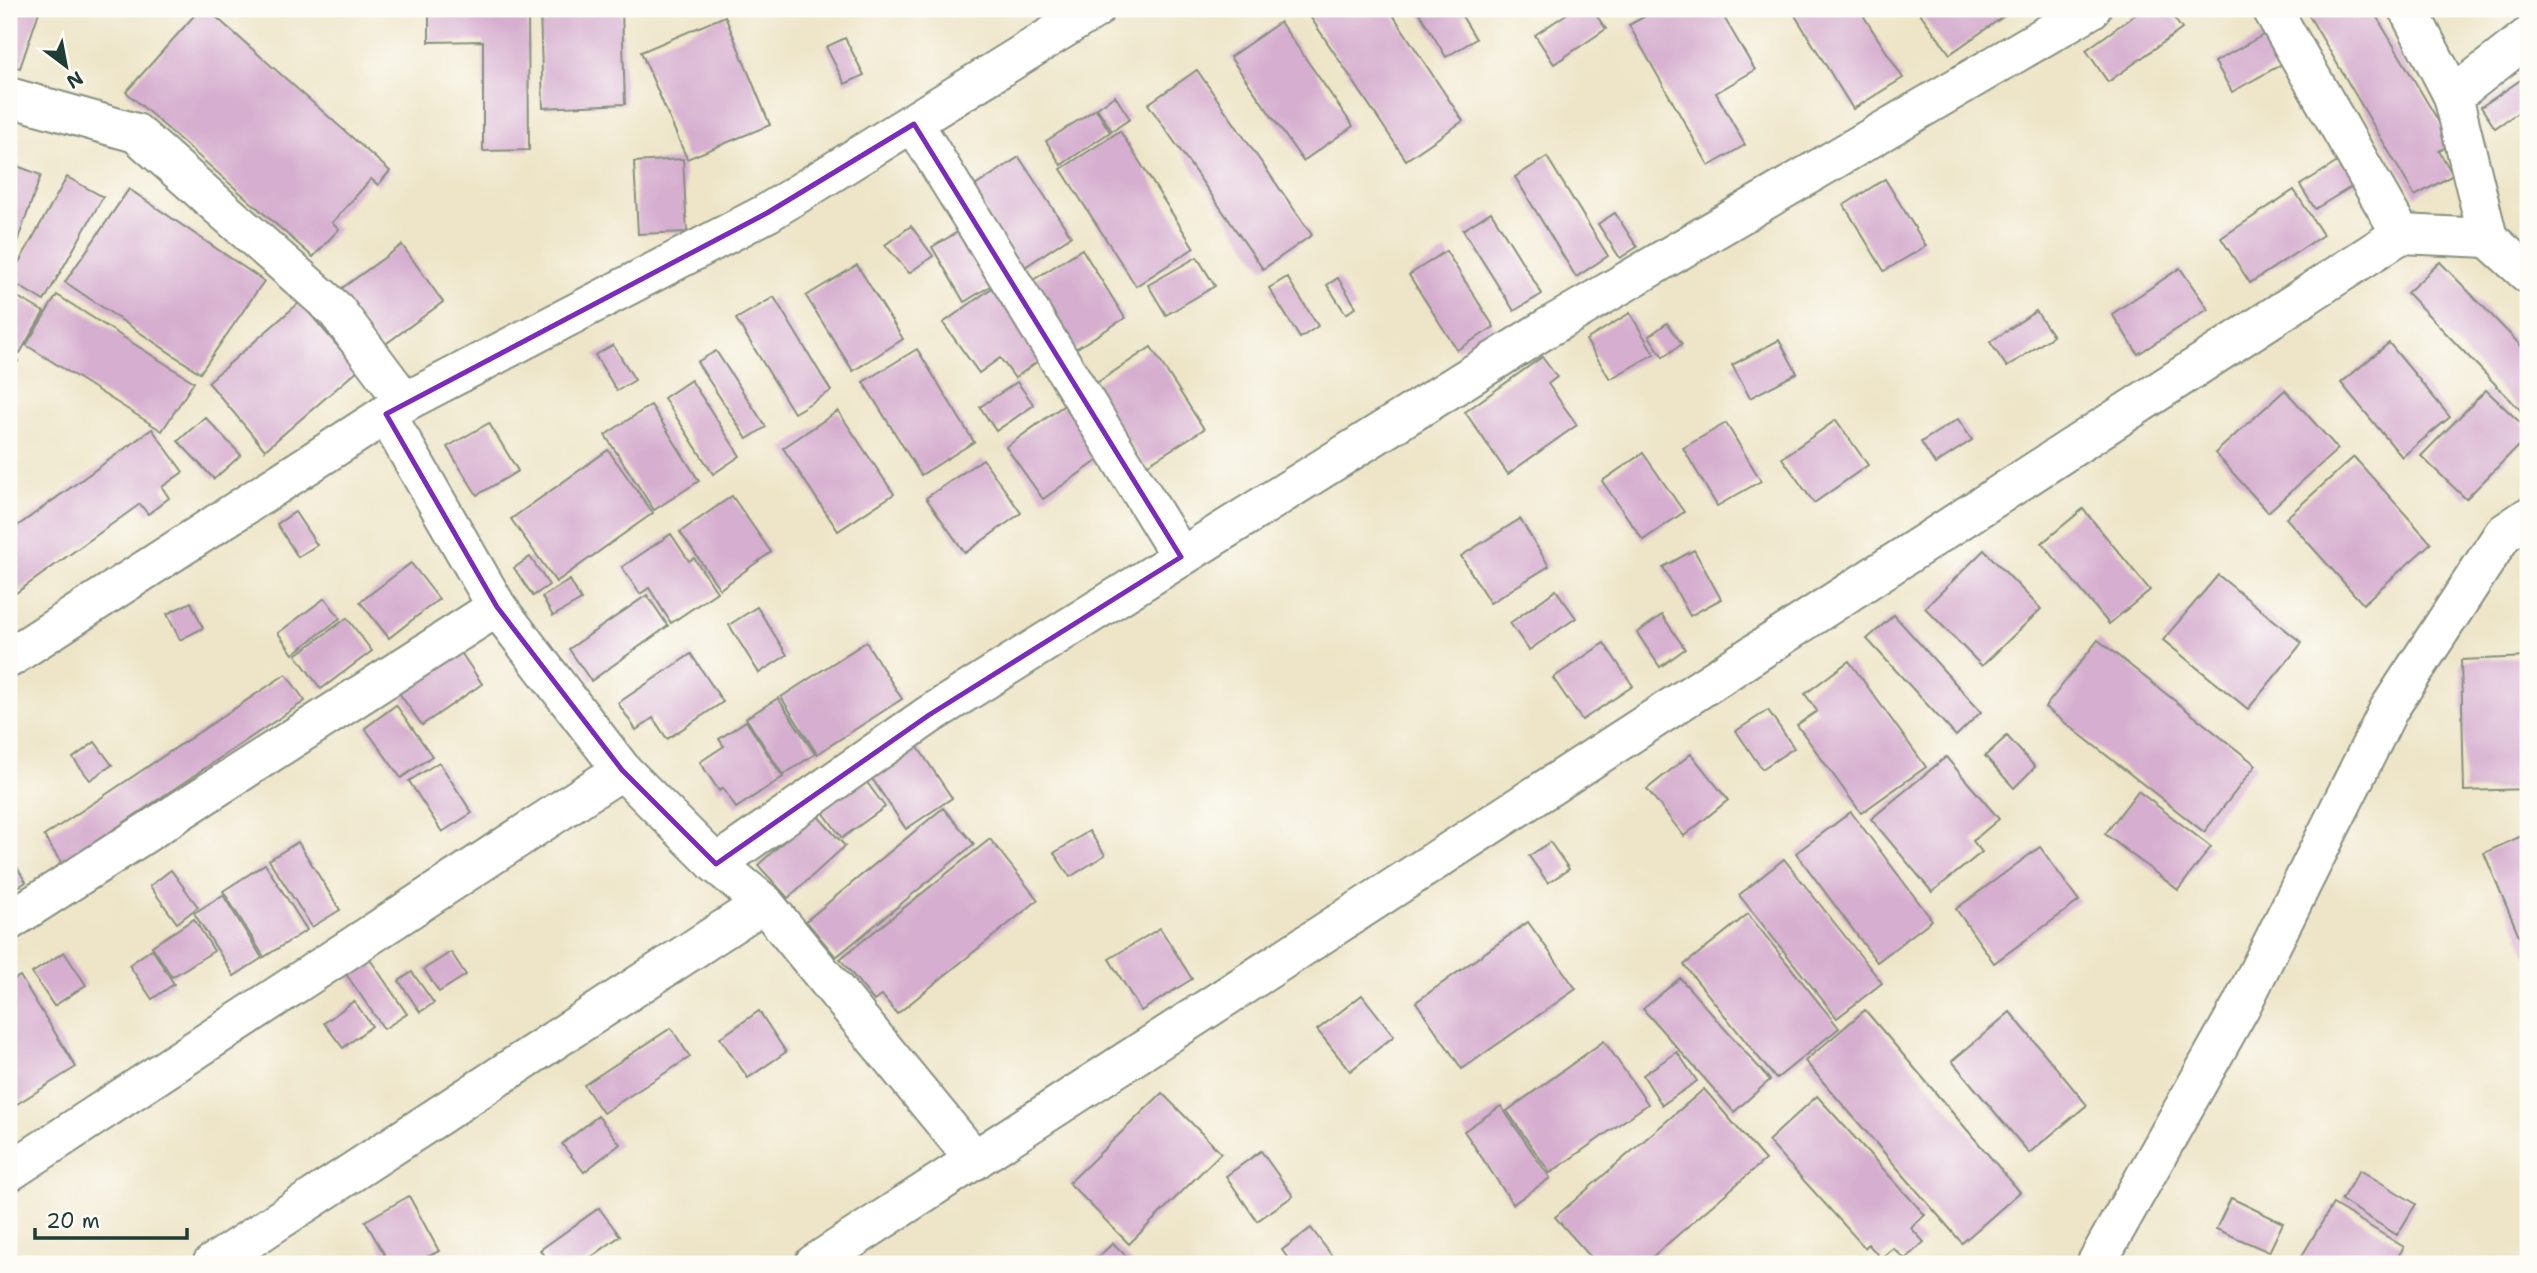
<svg xmlns="http://www.w3.org/2000/svg" width="2537" height="1273" font-family="'Shantell Sans',sans-serif">
	<rect width="100%" height="100%" fill="#fdfcf7"/>
	<filter id="ink" filterUnits="userSpaceOnUse"><feTurbulence type="fractalNoise" baseFrequency=".0143" numOctaves="2"/><feDisplacementMap in="SourceGraphic" scale="14" xChannelSelector="R" yChannelSelector="G"/><feConvolveMatrix kernelMatrix="1 2 1 2 8 2 1 2 1" color-interpolation-filters="sRGB"/></filter>
	<filter id="wash" filterUnits="userSpaceOnUse"><feTurbulence type="fractalNoise" baseFrequency=".00686" numOctaves="4" result="noise"/><feDisplacementMap in="SourceGraphic" scale="28" xChannelSelector="R" yChannelSelector="G"/><feGaussianBlur stdDeviation="1.57" result="paint"/><feColorMatrix in="noise" values="0 0 0 0 0 0 0 0 0 0 0 0 0 0 0 0 0 1.4 0 .05"/><feComposite in="paint" operator="in"/></filter>
	<g filter="url(#wash)">
		<rect width="100%" height="100%" fill="#eee5c8"/>
		<g id="blocks">
			<!-- building -->
			<g fill="#d6aecf">
				<path d="M9,9H40L20,68L9,65Z"/>
				<path d="M200,9H207L390,171L378,185L371,179L332,223L339,229L313,257L126,92Z"/>
				<path d="M429,9H528L529,150L483,151V41L429,42Z"/>
				<path d="M540,9H622L625,104L543,108Z"/>
				<path d="M1305,9H1389L1463,121L1406,160Z"/>
				<path d="M1417,9H1473L1462,16L1476,39L1446,57Z"/>
				<path d="M1574,9H1592L1606,29L1554,64L1535,35Z"/>
				<path d="M1658,9H1719L1755,70L1716,93L1745,145L1709,166L1629,25Z"/>
				<path d="M1791,9H1859L1903,78L1853,109Z"/>
				<path d="M1917,9H2003L2007,14L1950,54Z"/>
				<path d="M2143,9H2167L2182,29L2108,82L2086,50Z"/>
				<path d="M2305,9H2372L2452,144L2439,151L2453,175L2415,196Z"/>
				<path d="M725,16L770,125L687,159L641,52Z"/>
				<path d="M1280,22L1353,126L1303,161L1230,57Z"/>
				<path d="M2265,34L2282,64L2232,92L2215,62Z"/>
				<path d="M845,38L864,75L845,84L826,47Z"/>
				<path d="M1197,70L1312,235L1263,269L1148,104Z"/>
				<path d="M2528,75V106L2495,128L2481,107Z"/>
				<path d="M1115,96L1130,119L1112,131L1097,108Z"/>
				<path d="M1096,109L1110,132L1061,165L1046,141Z"/>
				<path d="M1120,131L1194,248L1136,286L1061,169Z"/>
				<path d="M2349,155L2364,179L2315,209L2300,185Z"/>
				<path d="M1019,157L1071,236L1022,269L969,190Z"/>
				<path d="M1547,157L1608,256L1576,277L1515,177Z"/>
				<path d="M683,159L687,232L638,234L634,162Z"/>
				<path d="M9,163L41,175L9,264Z"/>
				<path d="M67,177L103,197L44,301L9,280Z"/>
				<path d="M1885,179L1926,246L1884,271L1844,205Z"/>
				<path d="M129,189L264,281L200,373L65,282Z"/>
				<path d="M2294,190L2323,235L2250,283L2221,238Z"/>
				<path d="M1491,212L1542,294L1514,311L1463,230Z"/>
				<path d="M1615,213L1637,247L1620,258L1598,224Z"/>
				<path d="M911,226L933,256L909,273L885,245Z"/>
				<path d="M958,232L970,254L977,249L997,282L964,302L932,247Z"/>
				<path d="M402,245L443,302L380,348L338,291Z"/>
				<path d="M1082,249L1125,318L1072,351L1030,282Z"/>
				<path d="M1446,251L1494,327L1457,350L1409,275Z"/>
				<path d="M1197,257L1215,286L1166,315L1148,285Z"/>
				<path d="M2440,262L2528,353V418L2407,293Z"/>
				<path d="M857,265L903,339L853,371L806,296Z"/>
				<path d="M2180,268L2208,309L2138,354L2112,314Z"/>
				<path d="M1287,277L1318,326L1300,338L1269,288Z"/>
				<path d="M1338,278L1356,307L1346,314L1327,285Z"/>
				<path d="M992,288L1042,358L1015,378L1000,358L979,373L943,323Z"/>
				<path d="M9,292L44,312L20,353L9,347Z"/>
				<path d="M57,295L194,382L162,431L26,345Z"/>
				<path d="M774,297L831,391L794,413L736,319Z"/>
				<path d="M300,302L358,370L265,450L208,382Z"/>
				<path d="M2036,311L2053,336L2007,367L1990,342Z"/>
				<path d="M1630,313L1654,354L1610,379L1586,340Z"/>
				<path d="M1667,323L1682,344L1663,357L1649,336Z"/>
				<path d="M1779,340L1797,373L1750,398L1732,365Z"/>
				<path d="M2389,343L2450,417L2402,457L2341,383Z"/>
				<path d="M613,345L635,380L617,391L595,355Z"/>
				<path d="M1151,347L1204,429L1145,466L1092,386Z"/>
				<path d="M917,349L974,442L921,475L863,382Z"/>
				<path d="M716,351L766,427L747,439L697,362Z"/>
				<path d="M9,356L18,361L9,377Z"/>
				<path d="M1542,357L1557,377L1548,384L1577,425L1508,474L1465,412Z"/>
				<path d="M691,380L740,456L713,474L664,398Z"/>
				<path d="M1017,382L1034,405L996,431L980,407Z"/>
				<path d="M2285,390L2338,449L2268,512L2215,453Z"/>
				<path d="M2486,390L2528,430V436L2466,499L2421,456Z"/>
				<path d="M1070,401L1107,454L1043,499L1006,447Z"/>
				<path d="M651,405L699,481L654,510L605,435Z"/>
				<path d="M838,411L894,494L838,531L783,448Z"/>
				<path d="M205,417L241,455L214,479L178,441Z"/>
				<path d="M1958,419L1972,440L1935,464L1921,442Z"/>
				<path d="M1836,420L1868,465L1814,503L1782,458Z"/>
				<path d="M489,423L518,471L477,495L447,447Z"/>
				<path d="M1726,423L1761,481L1717,506L1683,448Z"/>
				<path d="M152,429L183,472L162,487L169,498L148,514L140,504L9,598V532Z"/>
				<path d="M608,450L653,513L556,582L511,519Z"/>
				<path d="M1643,453L1684,512L1643,540L1602,481Z"/>
				<path d="M2354,457L2431,543L2363,604L2286,518Z"/>
				<path d="M983,459L1021,513L965,553L926,498Z"/>
				<path d="M732,496L771,552L720,589L680,532Z"/>
				<path d="M2083,509L2150,590L2109,624L2042,543Z"/>
				<path d="M295,512L317,545L298,557L277,524Z"/>
				<path d="M1520,519L1549,566L1490,603L1461,556Z"/>
				<path d="M671,534L689,561L694,558L717,592L671,623L649,588L640,594L622,567Z"/>
				<path d="M1694,550L1721,599L1690,616L1663,567Z"/>
				<path d="M1984,550L2041,609L1982,666L1925,608Z"/>
				<path d="M530,557L549,585L533,596L514,568Z"/>
				<path d="M411,563L439,599L389,638L360,602Z"/>
				<path d="M2218,575L2302,643L2248,709L2163,640Z"/>
				<path d="M570,580L581,600L553,616L542,597Z"/>
				<path d="M1556,590L1576,618L1529,650L1510,623Z"/>
				<path d="M647,595L668,626L591,681L569,649Z"/>
				<path d="M325,598L340,618L293,654L278,633Z"/>
				<path d="M191,602L203,628L180,640L167,614Z"/>
				<path d="M757,607L787,655L759,673L729,625Z"/>
				<path d="M1662,615L1685,649L1660,667L1637,633Z"/>
				<path d="M1894,615L1981,712L1956,736L1867,639Z"/>
				<path d="M347,618L372,651L321,689L296,655Z"/>
				<path d="M2098,640L2256,765L2204,832L2045,707Z"/>
				<path d="M866,642L902,699L817,754L781,697Z"/>
				<path d="M1604,643L1633,686L1582,720L1553,678Z"/>
				<path d="M460,651L482,684L422,725L399,693Z"/>
				<path d="M691,654L723,702L667,739L653,718L636,730L618,703Z"/>
				<path d="M2528,657V789L2464,791L2461,660Z"/>
				<path d="M1849,661L1926,767L1861,813L1797,725L1817,711L1805,694Z"/>
				<path d="M286,674L305,701L62,864L44,836Z"/>
				<path d="M778,698L815,754L783,775L746,718Z"/>
				<path d="M396,705L432,756L401,778L365,728Z"/>
				<path d="M1768,710L1794,748L1762,769L1736,731Z"/>
				<path d="M746,721L783,777L736,808L723,788L719,791L700,762L724,746L719,739Z"/>
				<path d="M2007,736L2035,767L2014,788L1985,756Z"/>
				<path d="M95,742L112,765L90,780L73,758Z"/>
				<path d="M917,746L952,798L906,829L871,777Z"/>
				<path d="M1691,754L1728,800L1684,836L1647,789Z"/>
				<path d="M1946,757L1999,819L1973,841L1982,852L1932,892L1871,819Z"/>
				<path d="M439,762L472,813L442,832L409,781Z"/>
				<path d="M863,777L885,807L842,838L820,808Z"/>
				<path d="M2138,791L2211,847L2178,890L2105,834Z"/>
				<path d="M943,808L974,844L836,957L806,921Z"/>
				<path d="M1851,812L1932,920L1877,962L1796,853Z"/>
				<path d="M815,813L845,846L788,898L758,865Z"/>
				<path d="M1089,831L1105,855L1070,877L1054,853Z"/>
				<path d="M2528,833V957L2484,853Z"/>
				<path d="M990,839L1038,900L897,1014L882,995L874,1001L840,959Z"/>
				<path d="M298,842L340,910L312,927L269,860Z"/>
				<path d="M1550,842L1569,869L1548,883L1529,856Z"/>
				<path d="M2040,847L2079,901L1994,963L1956,909Z"/>
				<path d="M9,855L26,882L9,893Z"/>
				<path d="M1784,859L1882,983L1837,1018L1739,895Z"/>
				<path d="M265,864L307,930L264,957L223,891Z"/>
				<path d="M171,870L198,907L177,923L150,886Z"/>
				<path d="M223,895L262,958L234,976L194,913Z"/>
				<path d="M1748,914L1839,1028L1776,1079L1684,965Z"/>
				<path d="M194,919L214,951L172,977L152,946Z"/>
				<path d="M1528,922L1576,989L1462,1069L1416,1002Z"/>
				<path d="M1160,928L1192,979L1141,1011L1109,959Z"/>
				<path d="M152,949L174,984L152,999L129,965Z"/>
				<path d="M64,952L86,985L54,1006L32,973Z"/>
				<path d="M451,952L466,975L439,992L424,969Z"/>
				<path d="M369,958L407,1014L384,1029L346,974Z"/>
				<path d="M412,972L434,1003L420,1012L399,981Z"/>
				<path d="M20,976L76,1067L9,1109V982Z"/>
				<path d="M1680,978L1770,1080L1734,1112L1643,1009Z"/>
				<path d="M1362,995L1394,1036L1350,1071L1317,1030Z"/>
				<path d="M354,1001L372,1026L343,1048L324,1023Z"/>
				<path d="M1865,1010L2020,1192L1962,1243L1805,1061Z"/>
				<path d="M759,1011L786,1052L748,1078L720,1038Z"/>
				<path d="M2010,1012L2087,1105L2029,1153L1952,1061Z"/>
				<path d="M671,1028L690,1057L603,1113L584,1085Z"/>
				<path d="M1604,1041L1648,1104L1550,1173L1507,1111Z"/>
				<path d="M1677,1052L1697,1081L1662,1105L1643,1075Z"/>
				<path d="M1704,1089L1765,1160L1644,1264H1597L1555,1217Z"/>
				<path d="M1162,1093L1221,1153L1129,1244L1069,1183Z"/>
				<path d="M1817,1096L1925,1215L1911,1228L1924,1242L1905,1259L1893,1248L1881,1258L1868,1244L1865,1248L1768,1141Z"/>
				<path d="M1501,1106L1550,1178L1513,1204L1464,1131Z"/>
				<path d="M598,1116L620,1144L584,1172L562,1144Z"/>
				<path d="M1261,1151L1293,1196L1257,1221L1226,1176Z"/>
				<path d="M2360,1170L2416,1204L2397,1235L2341,1200Z"/>
				<path d="M409,1196L439,1251L414,1264H390L365,1221Z"/>
				<path d="M2231,1198L2283,1223L2269,1252L2216,1229Z"/>
				<path d="M2333,1204L2404,1247L2393,1264H2297Z"/>
				<path d="M599,1208L620,1236L582,1264H550L540,1250Z"/>
				<path d="M1311,1228L1338,1264H1292L1282,1250Z"/>
				<path d="M1113,1243L1133,1263L1091,1264Z"/>
			</g>
		</g>
	</g>
	<g filter="url(#ink)">
		<use href="#blocks" fill-opacity="0" stroke="#86917e" stroke-width="2"/>
		<g fill="none" stroke-linecap="round" stroke-linejoin="round">
			<defs>
				<g id="minor">
					<path d="M2272,9L2401,234"/>
					<path d="M2408,9L2453,96L2488,238L2528,274"/>
					<path d="M2453,96L2528,37"/>
					<path d="M9,97L136,133L336,310L405,402"/>
					<path d="M914,124L1181,557"/>
					<path d="M386,414L497,607L622,770L716,864L764,903L975,1160"/>
					<path d="M9,658L405,402L767,213L1095,9"/>
					<path d="M716,864L929,715L1547,328L2091,9"/>
					<path d="M9,921L497,607"/>
					<path d="M9,1172L622,770"/>
					<path d="M212,1264L764,903"/>
					<path d="M814,1264L2401,234L2488,238"/>
					<path d="M2096,1264L2241,1006L2389,709L2503,534L2528,517"/>
				</g>
			</defs>
			<!-- minor casing -->
			<use href="#minor" stroke="#86917e" stroke-width="42"/>
			<!-- minor -->
			<use href="#minor" stroke="#fff" stroke-width="38"/>
		</g>
	</g>
	<!-- marked area -->
	<path fill="none" stroke="#7b2cbf" stroke-width="5" stroke-linejoin="round" d="M914,124L1181,557L929,715L716,864L622,770L497,607L386,414L767,213Z"/>
	<!-- margin -->
	<rect width="2537" height="1273" fill="none" stroke="#fdfcf7" stroke-width="35"/>
	<!-- north arrow -->
	<g transform="translate(66 66) rotate(148)" stroke="#fdfcf7" stroke-width="5" paint-order="stroke">
	<path d="M0-5L12 26L0 18L-12 26Z" fill="#1f3d34"/>
	<text y="-10" font-size="19" font-weight="bold" text-anchor="middle" fill="#1f3d34">N</text>
	</g>
	<!-- scale -->
	<path d="M35 1228v10h152v-10" fill="none" stroke="#1f3d34" stroke-width="3.5"/>
	<text x="46" y="1228" font-size="21" fill="#1f3d34" stroke="#fdfcf7" stroke-width="5" paint-order="stroke">20 m</text>
</svg>
